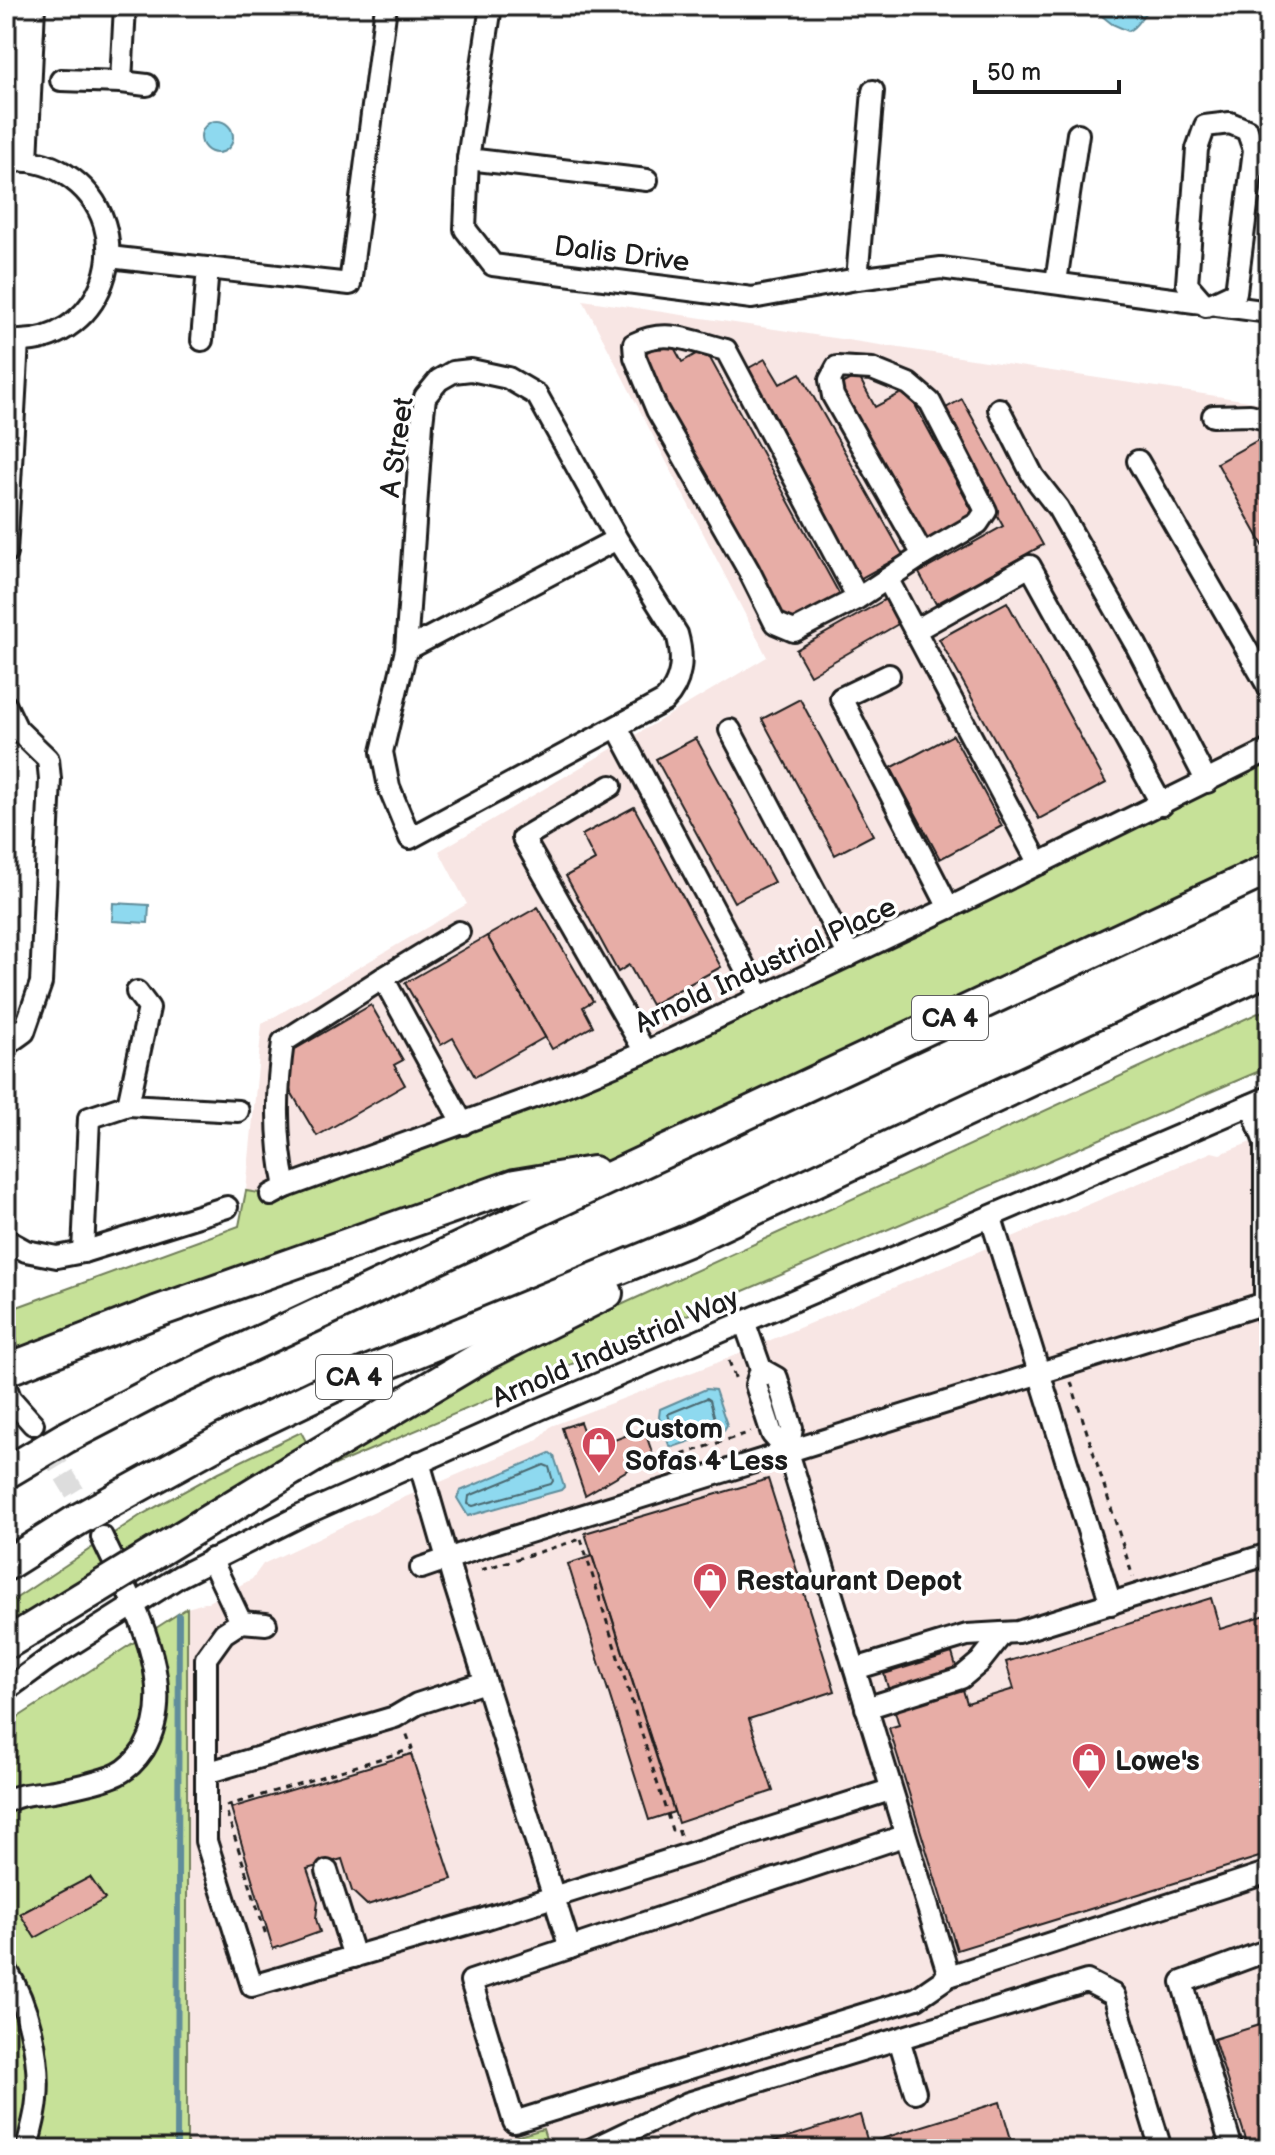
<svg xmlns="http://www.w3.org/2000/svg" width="1275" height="2155" font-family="'Balsamiq Sans',sans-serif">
	<rect width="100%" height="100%" fill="#fff"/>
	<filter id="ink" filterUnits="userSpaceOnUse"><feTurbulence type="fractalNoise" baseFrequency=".0125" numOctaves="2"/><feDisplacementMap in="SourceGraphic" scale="16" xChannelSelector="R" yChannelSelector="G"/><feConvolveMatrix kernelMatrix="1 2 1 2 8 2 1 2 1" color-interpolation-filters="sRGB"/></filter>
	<g filter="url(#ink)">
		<!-- built -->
		<g fill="#f8e6e4">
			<path d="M583,300L1269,404V750L761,998L271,1195L246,1191L262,1024L467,904L439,851L767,657Z"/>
			<path d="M1269,1135V2149H549L542,2129L473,2149H187V1608L208,1602L252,1579L263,1564L396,1501L538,1440L551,1426L719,1362L1212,1152L1220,1154Z"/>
		</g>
		<!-- green -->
		<g fill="#c6e198" stroke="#717e5a" stroke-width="2">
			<path d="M1269,750V875L631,1166L515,1185L23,1365L9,1310L239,1226L246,1191L271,1195L564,1086Z"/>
			<path d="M1269,1008V1067L316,1473L447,1395L586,1321Z"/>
			<path d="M301,1432L309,1447L288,1461L301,1482L172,1553L6,1655V1605L141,1515L219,1472Z"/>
			<path d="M187,1608V2149H6V1725Z"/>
			<path d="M543,2129L549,2149H473Z"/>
		</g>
		<!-- water -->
		<g fill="#8ed9ef" stroke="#608d9b" stroke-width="2">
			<path d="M1061,6H1153C1142,12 1139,27 1128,31L1112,24L1092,8C1079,14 1072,17 1061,6Z"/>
			<circle cx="217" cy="137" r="16"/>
			<path d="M113,903L149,905L148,923L112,921Z"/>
			<path d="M706,1389L715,1390L727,1425L724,1430L673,1447L669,1445L659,1417L660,1409Z"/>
			<path d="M550,1453L554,1456L564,1487L561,1490L468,1516L457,1498L460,1491Z"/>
		</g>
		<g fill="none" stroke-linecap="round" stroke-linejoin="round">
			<!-- shore -->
			<g stroke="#4a6870" stroke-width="2">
				<path d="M707,1398L710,1400L716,1423L675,1436L668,1414Z"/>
				<path d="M544,1465L549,1467L553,1481L551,1484L473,1506L468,1504L469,1496Z"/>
			</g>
			<!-- stream -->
			<path stroke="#608d9b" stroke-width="6" d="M177,2149L179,1616"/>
		</g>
		<!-- building -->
		<g fill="#e7ada6" stroke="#1c1c1c" stroke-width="2">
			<path d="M670,340L682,362L705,349L841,597L787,626L639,356Z"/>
			<path d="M765,359L780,384L800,373L903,555L856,581L740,373Z"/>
			<path d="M858,375L875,407L907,390L974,514L920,543L835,388Z"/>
			<path d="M962,399L1043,545L936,604L919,573L1003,526L939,412Z"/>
			<path d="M1269,434V556L1217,463Z"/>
			<path d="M886,599L900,623L810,675L796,650Z"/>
			<path d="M1007,602L1106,783L1039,819L939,639Z"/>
			<path d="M800,699L873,835L835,855L762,719Z"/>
			<path d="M953,735L1002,826L940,859L891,768Z"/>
			<path d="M696,738L774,882L734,902L656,759Z"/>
			<path d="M634,807L721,967L651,1005L629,965L618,972L566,876L595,860L582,835Z"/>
			<path d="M538,907L593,1001L583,1007L593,1026L552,1049L487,936Z"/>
			<path d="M487,936L545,1037L475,1077L453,1038L441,1045L405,983Z"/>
			<path d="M371,1005L403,1060L394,1065L405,1085L317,1136L287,1085L292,1051Z"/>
			<path d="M580,1422L590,1449L644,1429L653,1455L585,1495L562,1428Z"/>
			<path d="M768,1479L835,1691L749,1719L773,1791L678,1823L585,1533Z"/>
			<path d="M592,1556L674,1812L649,1820L568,1564Z"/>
			<path d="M1211,1598L1220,1629L1269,1614V1854L957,1950L889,1728L899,1725L884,1674L952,1653L967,1703L1014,1689L1006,1662Z"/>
			<path d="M411,1754L452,1879L367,1905L352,1891L342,1859L307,1869L318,1901L316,1919L320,1932L273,1949L231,1808Z"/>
			<path d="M90,1877L105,1899L35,1938L20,1914Z"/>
			<path d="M1269,2022V2149H1249L1214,2039Z"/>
			<path d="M1000,2102L1014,2149H749L860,2115L868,2143Z"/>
		</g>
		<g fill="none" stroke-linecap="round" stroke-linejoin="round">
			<!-- minor-tunnel -->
			<path stroke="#ddd" stroke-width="20" stroke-dasharray="20 10" stroke-linecap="butt" d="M33,1424L102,1537"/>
			<defs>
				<g id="minor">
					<path d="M491,6L468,159L465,229L493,265L752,298L857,279L941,268L1269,312"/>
					<path d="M61,80L121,82L125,6"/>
					<path d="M121,82L147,85"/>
					<path d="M1230,123L1247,130L1254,150L1236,292L1206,306L1187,284L1197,149L1205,126Z"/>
					<path d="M468,159L647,180"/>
					<path d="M11,161L18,6"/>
					<path d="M27,161L34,6"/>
					<path d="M6,162C26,158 48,163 65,174C148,226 102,353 6,340"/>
					<path d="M109,257L350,284L386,6"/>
					<path d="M857,279L873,91"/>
					<path d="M1056,282L1078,134"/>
					<path d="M202,340L208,268"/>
					<path d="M837,367L872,369L909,384L930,402L986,511L978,523L923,555L833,396L830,380Z"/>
					<path d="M999,409L1033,476L1058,508L1136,645L1207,782"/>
					<path d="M1213,416L1250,415L1269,420"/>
					<path d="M1138,461L1269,688"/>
					<path d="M6,553L18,341"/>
					<path d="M888,580L1039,864"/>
					<path d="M858,598L794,631L775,623L749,571L657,410L635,357L634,344C667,327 693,342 726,350L858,598L923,555"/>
					<path d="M916,630L1030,566L1162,805"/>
					<path d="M406,650L422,423L425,397L439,380L453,372L471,370L508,378L537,395L617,539L677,634C684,658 682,683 664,701L410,838L389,787L382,752L406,650L617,539"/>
					<path d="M889,675L841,698L949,908"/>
					<path d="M6,706L17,729L48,759L50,779L41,983L24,1032L6,1045"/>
					<path d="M617,727L761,998"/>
					<path d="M730,730L849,956"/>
					<path d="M611,786L523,838L645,1052"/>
					<path d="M459,932L383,978L463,1124"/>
					<path d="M137,992L149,1008L128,1105L238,1111"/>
					<path d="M1251,1105L1265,1143V1303L1269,1323"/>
					<path d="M286,1187C275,1138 276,1091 283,1042L383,978"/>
					<path d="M271,1195L286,1187L564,1086L645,1052L949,908L1269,750"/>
					<path d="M991,1218L1111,1604"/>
					<path d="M6,1240L26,1251L57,1257L83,1252L227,1207"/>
					<path d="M83,1252L89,1118L128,1105"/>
					<path d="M744,1321L761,1369L756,1385L772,1434L788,1452L949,1976"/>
					<path d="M761,1369L777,1378L792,1428L788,1452"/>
					<path d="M6,1387L10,1398L33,1424"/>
					<path d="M419,1462L453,1579L570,1948"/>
					<path d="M421,1568L494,1543L1265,1303"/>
					<path d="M241,1622L266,1624"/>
					<path d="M855,1669L967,1635L1018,1632L1269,1554"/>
					<path d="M485,1682L417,1704L395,1717L206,1773V1841L252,1986L484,1919L890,1790"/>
					<path d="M6,1690L47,1660L180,1576L300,1516L540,1409L1269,1097"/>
					<path d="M866,1708L961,1678L980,1662L1003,1633"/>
					<path d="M206,1773V1658L224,1633L241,1622L211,1559"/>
					<path d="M6,1802C18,1794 33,1794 47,1792C63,1790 104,1781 118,1774C128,1769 138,1758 144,1749C182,1684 130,1598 102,1537"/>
					<path d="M904,1836L471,1981L514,2122L917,1998L949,1976L1269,1872"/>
					<path d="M327,1871L354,1957"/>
					<path d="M6,1969C28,2004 41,2058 37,2100C36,2116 30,2133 27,2149"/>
					<path d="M899,2039L915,2092"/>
					<path d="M592,2149L688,2103L1087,1981L1114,1995L1161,2149"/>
					<path d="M1232,2149L1182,1982L1269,1950"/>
				</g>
				<g id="highway">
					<path d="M6,1370L156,1312L515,1185L593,1172"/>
					<path d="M293,1469L486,1354L607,1293"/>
					<path d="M6,1473L65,1438L173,1382L1269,869"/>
					<path d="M6,1565L79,1519L226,1438L345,1381L689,1240L1269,969"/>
				</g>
			</defs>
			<!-- minor casing -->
			<use href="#minor" stroke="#1c1c1c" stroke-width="26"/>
			<!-- highway casing -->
			<use href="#highway" stroke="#1c1c1c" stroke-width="36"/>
			<!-- path -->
			<g stroke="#1c1c1c" stroke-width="3" stroke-dasharray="6 6" stroke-linecap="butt">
				<path d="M729,1361L736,1380"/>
				<path d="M1071,1382L1133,1577"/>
				<path d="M668,1467L666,1460L751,1432"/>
				<path d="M581,1539L672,1830L678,1829L681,1838"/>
				<path d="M481,1570L581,1539L580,1536"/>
				<path d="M226,1806L412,1749L406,1732"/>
				<path d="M227,1813L266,1935"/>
			</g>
			<!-- minor -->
			<use href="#minor" stroke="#fff" stroke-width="20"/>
			<!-- highway -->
			<use href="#highway" stroke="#fff" stroke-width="30"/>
			<defs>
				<path id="highway-bridge" d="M6,1644L293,1469"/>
			</defs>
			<!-- highway-bridge casing -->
			<use href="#highway-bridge" stroke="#1c1c1c" stroke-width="36" stroke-linecap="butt"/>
			<!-- highway-bridge -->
			<use href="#highway-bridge" stroke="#fff" stroke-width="30"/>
		</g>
	</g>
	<!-- icons -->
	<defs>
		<symbol id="shop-pin" viewBox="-11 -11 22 30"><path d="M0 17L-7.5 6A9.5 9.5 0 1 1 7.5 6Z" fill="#d1495b" stroke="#fff"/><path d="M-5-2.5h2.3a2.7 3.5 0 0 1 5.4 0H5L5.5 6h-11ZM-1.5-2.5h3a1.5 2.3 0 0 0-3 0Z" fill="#fff"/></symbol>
	</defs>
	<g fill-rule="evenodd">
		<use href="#shop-pin" x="579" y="1424" width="40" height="54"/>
		<use href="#shop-pin" x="690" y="1560" width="40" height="54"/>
		<use href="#shop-pin" x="1069" y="1740" width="40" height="54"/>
	</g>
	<g text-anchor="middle" stroke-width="7" stroke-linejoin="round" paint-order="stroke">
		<!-- shield labels -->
		<g fill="#fff" stroke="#606060" stroke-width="2">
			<rect x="912" y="996" width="76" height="44" rx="6"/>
			<rect x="316" y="1355" width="76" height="44" rx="6"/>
		</g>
		<g font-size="26" font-weight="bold" fill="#1c1c1c">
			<text x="950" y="1027">CA 4</text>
			<text x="354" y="1386">CA 4</text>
		</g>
		<!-- street labels -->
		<g font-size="28" fill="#1c1c1c" stroke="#fff">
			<text transform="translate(622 253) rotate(7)" y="10">Dalis Drive</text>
			<text transform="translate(396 447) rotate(-82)" y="10">A Street</text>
			<text transform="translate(765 964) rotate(-25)" y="10">Arnold Industrial Place</text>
			<text transform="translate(615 1347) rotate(-23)" y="10">Arnold Industrial Way</text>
		</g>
		<!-- poi labels -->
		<g font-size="28" font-weight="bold" fill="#1c1c1c" stroke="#fff" text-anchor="start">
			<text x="625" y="1438">Custom<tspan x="625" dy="32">Sofas 4 Less</tspan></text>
			<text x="736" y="1590">Restaurant Depot</text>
			<text x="1115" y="1770">Lowe's</text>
		</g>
	</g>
	<!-- margin -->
	<rect width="1275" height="2155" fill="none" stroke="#fff" stroke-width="32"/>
	<rect x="16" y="16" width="1243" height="2123" fill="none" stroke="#1c1c1c" stroke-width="3" filter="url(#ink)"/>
	<!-- scale -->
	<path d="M975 80v12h144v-12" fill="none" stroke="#1c1c1c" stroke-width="4"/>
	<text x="987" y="80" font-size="24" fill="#1c1c1c" stroke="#ffffff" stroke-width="6" paint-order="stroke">50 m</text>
</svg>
